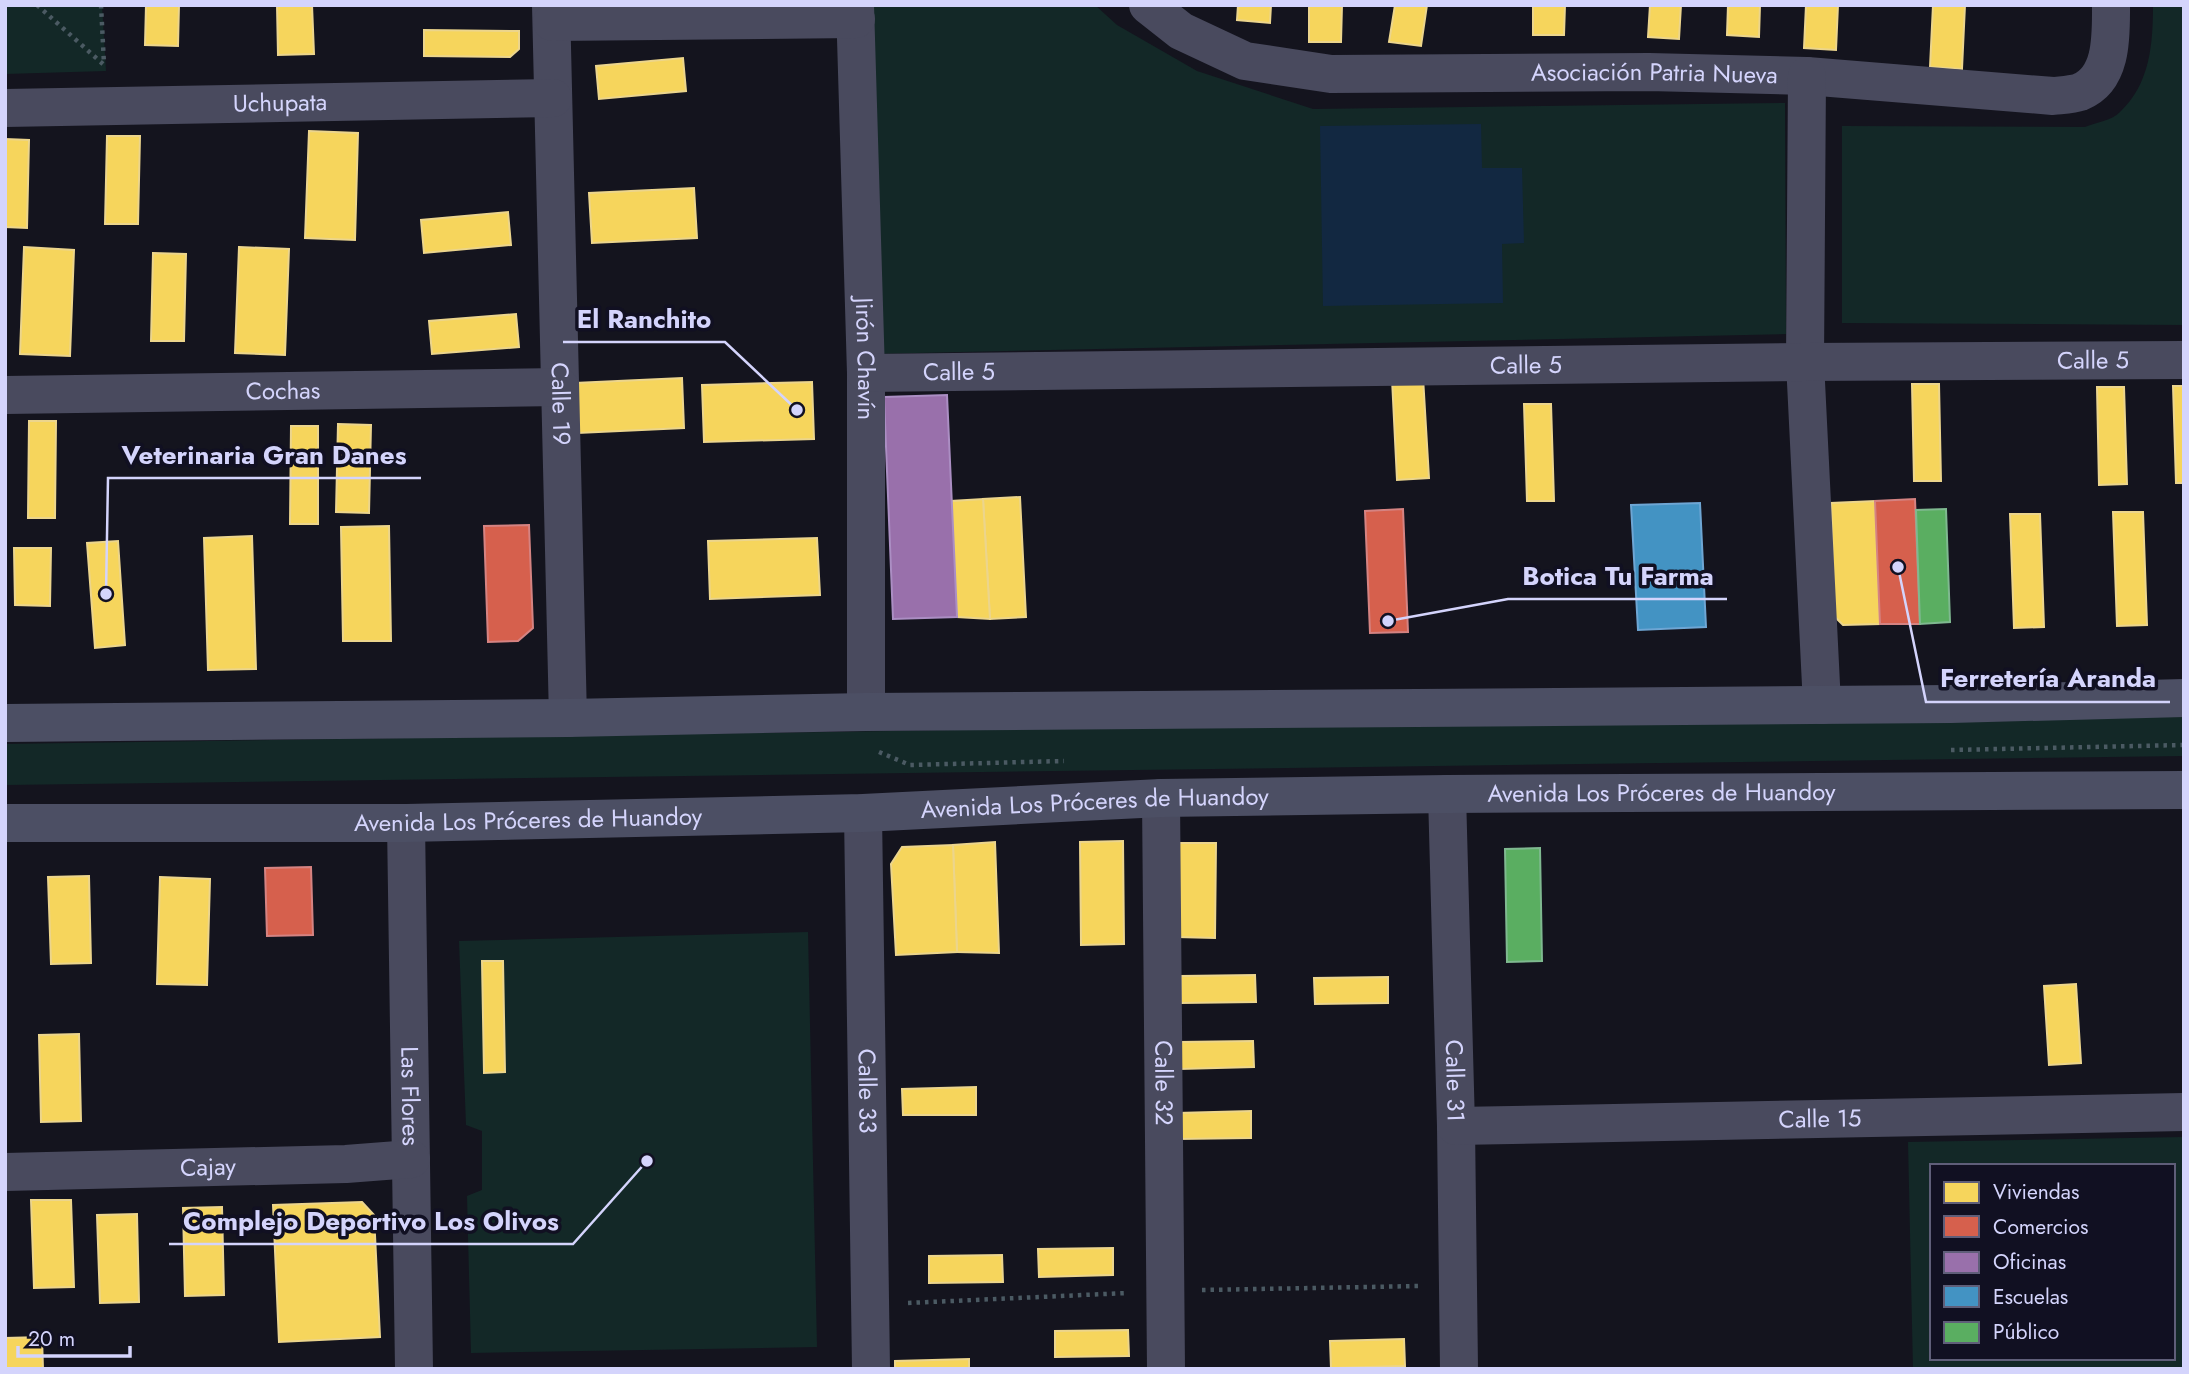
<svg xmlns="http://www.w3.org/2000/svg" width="2189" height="1374" font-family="Jost,sans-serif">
	<rect width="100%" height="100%" fill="#14141e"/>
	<!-- green -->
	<g fill="#132827" fill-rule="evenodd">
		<path d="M5,5H102L106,71L5,74Z"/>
		<path d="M866,5H1095L1117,25L1197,71L1313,109L1785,103L1786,334L870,354Z"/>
		<path d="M2153,5H2184V325L1842,323V126L2085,127C2095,123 2113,120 2120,112C2150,84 2153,44 2153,5Z"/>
		<path d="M2184,712V756L5,785V744Z"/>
		<path d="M808,932L817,1347L471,1353L467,1196L482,1190V1131L466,1125L459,941Z"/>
		<path d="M2184,1137V1369H1913L1908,1142ZM1932,1166H2173V1358H1932Z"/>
	</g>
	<!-- water -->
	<path fill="#122841" d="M1481,124L1482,168H1522L1524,243L1502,244L1503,303L1323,306L1320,126Z"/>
	<!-- homes -->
	<g fill="#f6d55c" stroke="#ecd58c" stroke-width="2">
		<path d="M146,5H179L178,46L145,45Z"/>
		<path d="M277,5H312L314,54L278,55Z"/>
		<path d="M1238,5H1271L1270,23L1237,20Z"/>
		<path d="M1309,5H1342L1341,42H1309Z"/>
		<path d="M1395,5H1427L1421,46L1389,42Z"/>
		<path d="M1533,5H1565L1564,35H1533Z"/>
		<path d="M1650,5H1681L1679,39L1648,37Z"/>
		<path d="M1728,5H1760L1759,37L1727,35Z"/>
		<path d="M1806,5H1838L1836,50L1804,48Z"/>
		<path d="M1933,5H1965L1962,69L1930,67Z"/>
		<path d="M424,30L519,31V49L510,57L424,56Z"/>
		<path d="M683,58L686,91L599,99L596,66Z"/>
		<path d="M309,131L358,133L355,240L305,238Z"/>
		<path d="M107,136H140L138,224H105Z"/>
		<path d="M5,139L29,140L27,228L5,227Z"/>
		<path d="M694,188L697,238L592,243L589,193Z"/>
		<path d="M508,212L511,245L424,253L421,220Z"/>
		<path d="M24,247L74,250L70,356L20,354Z"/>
		<path d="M239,247L289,249L285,355L235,353Z"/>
		<path d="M153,253L186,254L184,341H151Z"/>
		<path d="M516,314L519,347L432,354L429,321Z"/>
		<path d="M1423,377L1429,478L1397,480L1392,379Z"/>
		<path d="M682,378L684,428L578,433L575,383Z"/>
		<path d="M812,382L814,439L704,442L702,385Z"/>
		<path d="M1912,384H1939L1941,481H1914Z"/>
		<path d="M2173,386H2184V483H2176Z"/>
		<path d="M2097,387H2124L2127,484L2099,485Z"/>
		<path d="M1524,404H1551L1554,501H1527Z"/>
		<path d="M29,421H56L55,518H28Z"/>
		<path d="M338,424L371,425L369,513L336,512Z"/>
		<path d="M291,426H318V524H290Z"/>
		<path d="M1020,497L1026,617L990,619L983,499Z"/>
		<path d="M983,499L990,619L957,617L951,501Z"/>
		<path d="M1875,501L1880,624L1843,625L1835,617L1831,503Z"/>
		<path d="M2113,512H2143L2147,625L2117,626Z"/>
		<path d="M2010,514H2040L2044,627L2014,628Z"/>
		<path d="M389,526L391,641H343L341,527Z"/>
		<path d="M252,536L256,669L208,670L204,538Z"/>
		<path d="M817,538L820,595L710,599L708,541Z"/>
		<path d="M118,541L125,645L95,648L87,543Z"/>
		<path d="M14,548H51L50,606L15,605Z"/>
		<path d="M1123,841L1124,944L1081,945L1080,842Z"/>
		<path d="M995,842L999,953L957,952L953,845Z"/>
		<path d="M1177,843H1216L1215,938L1177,937Z"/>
		<path d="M953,845L957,952L896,955L891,864L902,847Z"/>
		<path d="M89,876L91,963L51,964L48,877Z"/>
		<path d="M160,877L210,879L207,985L157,984Z"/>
		<path d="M482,961H503L505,1072L484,1073Z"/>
		<path d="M1255,975L1256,1002L1181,1003V976Z"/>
		<path d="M1388,977V1003L1315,1004L1314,978Z"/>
		<path d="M2076,984L2081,1063L2049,1065L2044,986Z"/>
		<path d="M79,1034L81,1121L41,1122L39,1035Z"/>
		<path d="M1253,1041L1254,1067L1180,1069L1179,1042Z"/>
		<path d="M976,1087V1115H903L902,1089Z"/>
		<path d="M1251,1111V1138L1178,1139L1177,1113Z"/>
		<path d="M31,1200H71L74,1287L34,1288Z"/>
		<path d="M362,1202L374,1215L380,1337L279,1342L273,1205Z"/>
		<path d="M222,1207L224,1295L185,1296L183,1208Z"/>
		<path d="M137,1214L139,1302L100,1303L97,1215Z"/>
		<path d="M1113,1248V1275L1039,1277L1038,1249Z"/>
		<path d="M1002,1255L1003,1282L929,1283V1256Z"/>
		<path d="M1128,1330L1129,1356L1055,1357V1331Z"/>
		<path d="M42,1337L43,1369H5V1338Z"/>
		<path d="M1404,1339L1405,1366L1331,1368L1330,1341Z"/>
		<path d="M969,1359V1369H895V1361Z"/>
	</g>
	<!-- shops -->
	<g fill="#d6604d" stroke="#d58382" stroke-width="2">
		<path d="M1915,499L1920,624H1880L1875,501Z"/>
		<path d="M1403,509L1408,632L1370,633L1365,511Z"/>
		<path d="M529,525L533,628L518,641L488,642L484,526Z"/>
		<path d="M311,867L313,935L267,936L265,868Z"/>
	</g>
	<!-- offices -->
	<path fill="#9970ab" stroke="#ab8ec3" stroke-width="2" d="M947,395L957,617L893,619L884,397Z"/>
	<!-- schools -->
	<path fill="#4393c3" stroke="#6ea6d4" stroke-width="2" d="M1700,503L1706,627L1638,630L1631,505Z"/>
	<!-- public -->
	<g fill="#5aae61" stroke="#7fb990" stroke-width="2">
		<path d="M1946,509L1950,622L1920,624L1916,510Z"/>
		<path d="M1540,848L1542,961L1507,962L1505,849Z"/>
	</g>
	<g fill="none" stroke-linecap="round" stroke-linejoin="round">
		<!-- path -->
		<g stroke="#4b5a63" stroke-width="4.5" stroke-dasharray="3.5 5" stroke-linecap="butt">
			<path d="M37,5L104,65"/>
			<path d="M101,5L104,64"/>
			<path d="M1951,750L2184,745"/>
			<path d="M879,752L910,765L1064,761"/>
			<path d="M1202,1290L1421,1286"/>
			<path d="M908,1303L1127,1293"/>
		</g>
		<!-- street -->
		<g stroke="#494a5e" stroke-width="38">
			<path id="s1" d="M551,5L568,718"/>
			<path id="s2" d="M855,5L866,373V712"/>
			<path id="s3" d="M1148,5L1181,31L1245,61L1331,74L1649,72L1807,76L2053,96C2061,95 2071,95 2080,92C2113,79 2111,35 2111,5"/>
			<path d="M552,22L856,19"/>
			<path d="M1807,76L1805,362L1822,705"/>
			<path id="s4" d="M5,108L553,98"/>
			<path id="s5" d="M866,373L1805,362L2184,360"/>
			<path id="s6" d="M5,395L560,387"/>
			<path id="s7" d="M1447,794L1456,1126L1459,1369"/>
			<path id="s8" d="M1161,798L1166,1369"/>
			<path id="s9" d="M863,813L871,1369"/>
			<path id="s10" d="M406,823L414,1369"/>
			<path id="s11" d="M1456,1126L2184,1112"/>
			<path id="s12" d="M5,1172L346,1164L411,1159"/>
		</g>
		<!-- secondary -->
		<g stroke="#4c4f64" stroke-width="38">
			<path d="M5,723L568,718L866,712L1951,704L2184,698"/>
			<path id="s13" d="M5,823H406L863,813L1161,798L1447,794L2184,790"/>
		</g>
	</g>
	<g text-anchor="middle" stroke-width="7" stroke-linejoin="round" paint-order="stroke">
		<!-- street labels -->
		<g font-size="24" fill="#d4d4fc" stroke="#111022">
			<text dy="8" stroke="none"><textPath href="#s3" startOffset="523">Asociación Patria Nueva</textPath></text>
			<text dy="8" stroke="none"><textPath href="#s4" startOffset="275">Uchupata</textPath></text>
			<text dy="8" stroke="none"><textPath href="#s2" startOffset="354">Jirón Chavín</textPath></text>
			<text dy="8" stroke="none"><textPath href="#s5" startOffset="1227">Calle 5</textPath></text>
			<text dy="8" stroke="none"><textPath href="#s5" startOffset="660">Calle 5</textPath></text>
			<text dy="8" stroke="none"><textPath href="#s5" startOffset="93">Calle 5</textPath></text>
			<text dy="8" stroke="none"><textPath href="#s6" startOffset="278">Cochas</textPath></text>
			<text dy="8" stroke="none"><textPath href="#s1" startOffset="399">Calle 19</textPath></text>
			<text dy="8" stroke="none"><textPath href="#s13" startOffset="1657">Avenida Los Próceres de Huandoy</textPath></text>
			<text dy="8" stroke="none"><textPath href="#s13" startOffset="1090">Avenida Los Próceres de Huandoy</textPath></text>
			<text dy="8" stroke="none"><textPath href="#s13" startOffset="523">Avenida Los Próceres de Huandoy</textPath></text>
			<text dy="8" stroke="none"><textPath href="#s7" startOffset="287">Calle 31</textPath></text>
			<text dy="8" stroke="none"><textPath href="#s8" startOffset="285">Calle 32</textPath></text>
			<text dy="8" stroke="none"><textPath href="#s9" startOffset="278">Calle 33</textPath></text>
			<text dy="8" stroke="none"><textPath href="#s10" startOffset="273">Las Flores</textPath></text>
			<text dy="8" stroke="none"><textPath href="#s11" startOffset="364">Calle 15</textPath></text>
			<text dy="8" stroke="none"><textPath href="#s12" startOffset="203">Cajay</textPath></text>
		</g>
	</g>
	<!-- callouts -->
	<path fill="none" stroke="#d4d4fc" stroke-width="2.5" d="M797 410L725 342H563M106 594L108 478H421M1388 621L1508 599H1727M1898 567L1926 702H2170M647 1161L573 1244H169"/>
	<g fill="#d4d4fc" stroke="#111022" stroke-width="2.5">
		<circle cx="797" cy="410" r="7"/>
		<circle cx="106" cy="594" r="7"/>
		<circle cx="1388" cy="621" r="7"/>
		<circle cx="1898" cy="567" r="7"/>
		<circle cx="647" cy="1161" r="7"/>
	</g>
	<g font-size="26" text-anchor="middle" font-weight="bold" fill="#d4d4fc" stroke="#111022" stroke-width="7" stroke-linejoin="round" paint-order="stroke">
		<text x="644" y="328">El Ranchito</text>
		<text x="264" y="464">Veterinaria Gran Danes</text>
		<text x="1618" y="585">Botica Tu Farma</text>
		<text x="2048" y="687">Ferretería Aranda</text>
		<text x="371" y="1230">Complejo Deportivo Los Olivos</text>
	</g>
	<!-- border -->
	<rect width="2189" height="1374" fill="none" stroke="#d4d4fc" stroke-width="14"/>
	<!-- legend -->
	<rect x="1930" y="1164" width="245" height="196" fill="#111022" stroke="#5f5e79" stroke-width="2"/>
	<rect x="1944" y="1182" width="35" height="21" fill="#f6d55c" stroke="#5f5e79" stroke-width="2"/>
	<text x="1993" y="1199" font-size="21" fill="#d4d4fc">Viviendas</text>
	<rect x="1944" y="1216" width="35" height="21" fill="#d6604d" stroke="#5f5e79" stroke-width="2"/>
	<text x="1993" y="1234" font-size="21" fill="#d4d4fc">Comercios</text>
	<rect x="1944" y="1252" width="35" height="21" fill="#9970ab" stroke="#5f5e79" stroke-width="2"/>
	<text x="1993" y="1269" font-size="21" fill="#d4d4fc">Oficinas</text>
	<rect x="1944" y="1286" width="35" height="21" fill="#4393c3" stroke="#5f5e79" stroke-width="2"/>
	<text x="1993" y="1304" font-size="21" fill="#d4d4fc">Escuelas</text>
	<rect x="1944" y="1322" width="35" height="21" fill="#5aae61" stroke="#5f5e79" stroke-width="2"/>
	<text x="1993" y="1339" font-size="21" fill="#d4d4fc">Público</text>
	<!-- scale -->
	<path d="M18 1346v10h112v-10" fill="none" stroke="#d4d4fc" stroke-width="3.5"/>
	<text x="28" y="1346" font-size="21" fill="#d4d4fc" stroke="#111022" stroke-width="5" paint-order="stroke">20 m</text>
</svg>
